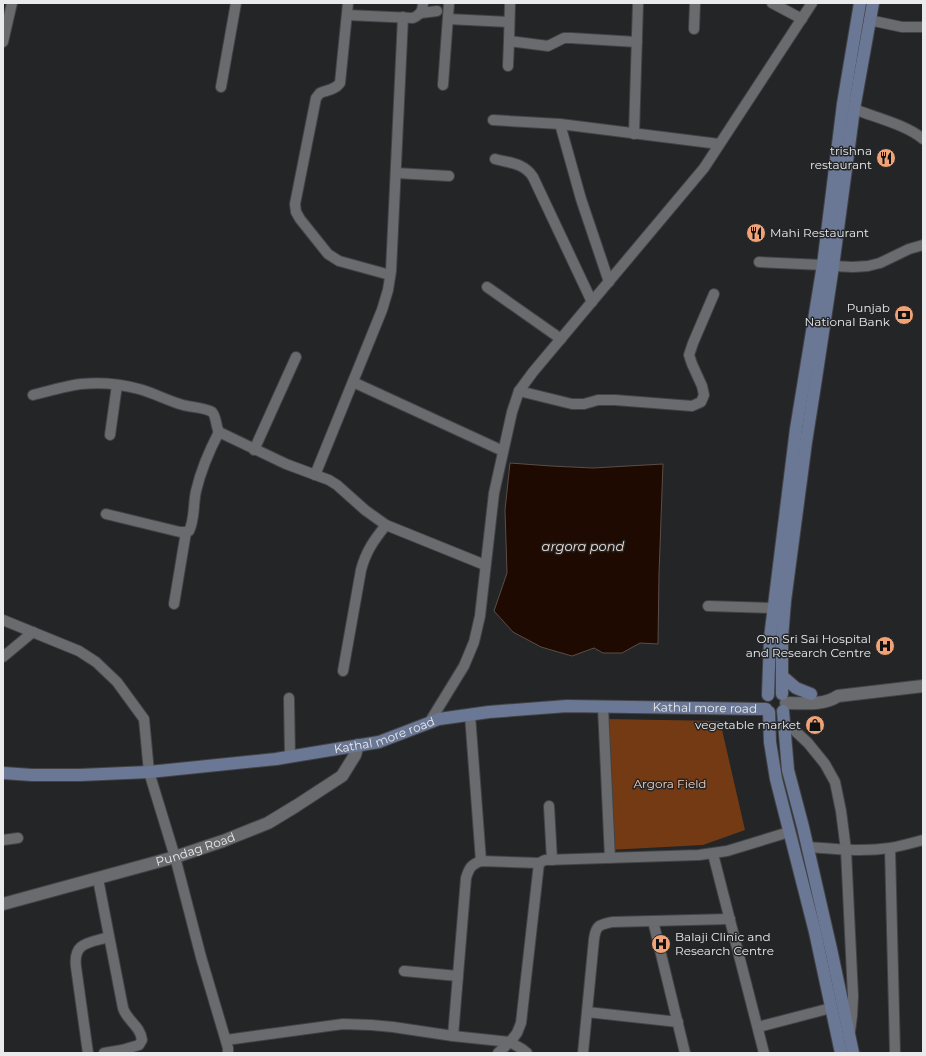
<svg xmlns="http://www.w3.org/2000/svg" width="926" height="1056" font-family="Montserrat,sans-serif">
	<rect width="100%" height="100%" fill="#232527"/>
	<!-- green -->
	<path fill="#743a13" d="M606,719L720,721L745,830L703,845L608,850Z"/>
	<!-- water -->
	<path fill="#1f0a01" stroke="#5c4d48" d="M510,463L551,466L593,468L663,464L659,574L658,644L640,643L622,653H603L594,648L572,656L541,647L513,632L494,611L507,573L505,510Z"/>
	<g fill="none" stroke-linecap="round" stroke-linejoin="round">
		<defs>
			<g id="minor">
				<path d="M348,3L340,83C335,90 327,90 320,93L316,98L295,204L296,212L300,219L328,254L339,261L390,275"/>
				<path d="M772,3L802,19"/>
				<path d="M421,13L437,11"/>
				<path d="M347,15L413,18C420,15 423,11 423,3"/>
				<path d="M448,19L509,22"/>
				<path d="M869,20L902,27H923"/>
				<path d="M694,29L695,3"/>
				<path d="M509,41L510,3"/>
				<path d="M3,42L12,3"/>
				<path d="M508,66L509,41L548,46L564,38H571L637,42"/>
				<path d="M443,85L449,3"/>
				<path d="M221,87L236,3"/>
				<path d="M854,109C874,117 907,125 923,139"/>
				<path d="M493,120L560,124L719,144"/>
				<path d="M560,124L581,199L609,282"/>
				<path d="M634,134L638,3"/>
				<path d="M495,159C510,163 524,163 533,177L592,302"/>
				<path d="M396,173L449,176"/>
				<path d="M759,262L823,265"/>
				<path d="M833,266L853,267L868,266L880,263L909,249L923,245"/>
				<path d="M487,287L561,339"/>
				<path d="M353,382L503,451"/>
				<path d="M519,391L572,404H584L598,400H615L692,406L701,402L704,395L702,386L692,364L689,355L693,343L714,294"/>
				<path d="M33,395C48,391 66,386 81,384C101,382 121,384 139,389C154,393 168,401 183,405C190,407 207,408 212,412C216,415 216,427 219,432L286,464L329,480L337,485L365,510L386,525L485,565"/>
				<path d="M110,435L117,385"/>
				<path d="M254,450L296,357"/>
				<path d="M315,475L382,310L388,290L391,271L403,17"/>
				<path d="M106,514L180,532H186L189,531C195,519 193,504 196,491C201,470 209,451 219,432"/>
				<path d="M174,604L186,532"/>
				<path d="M708,606L773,608"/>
				<path d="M3,620L79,651L96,662L117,682L144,719L149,772L175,857L201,957L228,1048V1053"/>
				<path d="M3,657L33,632"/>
				<path d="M343,671L361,570C366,551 374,540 386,525"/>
				<path d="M289,698L290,757"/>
				<path d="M603,707L610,858"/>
				<path d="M470,715L481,861"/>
				<path d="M429,723L464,666L474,642L480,616L494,493L512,412L519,391L533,372L704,168L812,3"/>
				<path d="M784,727L792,728L808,743L825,764L835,782L841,811L846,850L853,996L852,1016L850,1031"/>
				<path d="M549,806L552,860"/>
				<path d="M3,840L18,838"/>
				<path d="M807,847C835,849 862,852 890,848C901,846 912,843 923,840"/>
				<path d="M890,848L895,1053"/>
				<path d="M713,854L764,1053"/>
				<path d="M98,879L123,1008C127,1021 140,1025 142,1040L139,1045L122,1050L104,1053"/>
				<path d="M653,921L685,1053"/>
				<path d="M404,971L458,976"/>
				<path d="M587,1012L678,1022"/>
				<path d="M758,1027L831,1008"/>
				<path d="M453,1036L466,878C469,869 470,865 481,861L539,863"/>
				<path d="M226,1040L343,1024L371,1025L393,1027L453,1036L510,1042L522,1049L527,1053"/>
				<path d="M88,1053L76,967C73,942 89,943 109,937"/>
				<path d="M498,1053L510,1042L517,1033L521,1023L539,863L545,860L699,855L727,851L789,832"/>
				<path d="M583,1053L594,939C596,925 599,925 612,922L730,919"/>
			</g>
			<g id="tertiary">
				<path d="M786,703C803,703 823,706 838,696L923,686"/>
				<path id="s1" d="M3,904L175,857L223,841L268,823L296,806L342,776L355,755L358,745"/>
			</g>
			<g id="secondary">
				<path d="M782,676L796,688L811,694"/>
				<path d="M782,694V638L785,601L806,442L815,385L833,266L854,109L873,3"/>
				<path d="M768,695L770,638L796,429L823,265L843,104L860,3"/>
				<path d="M783,711L788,770L803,827L831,949L853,1053"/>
				<path d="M769,712L770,742L776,779L815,932L841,1053"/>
				<path id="s2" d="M3,773L32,775H80L149,772L276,759L379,742L439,719L489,712L567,706L766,709"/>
			</g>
		</defs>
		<!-- minor casing -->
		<use href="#minor" stroke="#424345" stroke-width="12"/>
		<!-- tertiary casing -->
		<use href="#tertiary" stroke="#424345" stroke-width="14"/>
		<!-- secondary casing -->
		<use href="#secondary" stroke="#424345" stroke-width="14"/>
		<!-- minor -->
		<use href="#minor" stroke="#6a6b6e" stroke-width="10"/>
		<!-- tertiary -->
		<use href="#tertiary" stroke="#6a6b6e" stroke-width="12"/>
		<!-- secondary -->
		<use href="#secondary" stroke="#6a7795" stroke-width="12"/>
	</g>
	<!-- icons -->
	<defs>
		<symbol id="restaurant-disc" viewBox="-11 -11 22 22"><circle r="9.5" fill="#efa377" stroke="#232527"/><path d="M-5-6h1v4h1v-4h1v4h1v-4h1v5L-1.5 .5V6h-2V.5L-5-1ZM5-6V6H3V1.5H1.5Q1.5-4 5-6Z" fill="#111"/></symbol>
		<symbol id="bank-disc" viewBox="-11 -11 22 22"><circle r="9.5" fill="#efa377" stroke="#232527"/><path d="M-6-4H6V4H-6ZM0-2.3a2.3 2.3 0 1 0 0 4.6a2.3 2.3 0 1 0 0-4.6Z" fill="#111"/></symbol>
		<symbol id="hospital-disc" viewBox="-11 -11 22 22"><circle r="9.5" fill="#efa377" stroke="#232527"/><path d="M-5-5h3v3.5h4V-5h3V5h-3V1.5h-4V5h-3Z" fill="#111"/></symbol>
		<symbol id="shop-disc" viewBox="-11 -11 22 22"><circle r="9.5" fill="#efa377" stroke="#232527"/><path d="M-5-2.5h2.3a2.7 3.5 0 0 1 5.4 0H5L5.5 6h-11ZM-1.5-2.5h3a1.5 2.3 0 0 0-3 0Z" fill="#111"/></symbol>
	</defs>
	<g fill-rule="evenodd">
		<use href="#restaurant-disc" x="875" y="147" width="22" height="22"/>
		<use href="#restaurant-disc" x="745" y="222" width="22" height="22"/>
		<use href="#bank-disc" x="893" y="304" width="22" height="22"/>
		<use href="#hospital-disc" x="874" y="635" width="22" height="22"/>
		<use href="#shop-disc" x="804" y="714" width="22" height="22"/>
		<use href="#hospital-disc" x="650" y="933" width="22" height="22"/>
	</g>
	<g text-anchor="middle" stroke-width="3" stroke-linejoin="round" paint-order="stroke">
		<!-- poi labels -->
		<g font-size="12" fill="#eaeaec" stroke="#232527" text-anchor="end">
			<text x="872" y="155">trishna<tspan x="872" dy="14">restaurant</tspan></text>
			<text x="770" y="237" text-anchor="start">Mahi Restaurant</text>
			<text x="890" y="312">Punjab<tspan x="890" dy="14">National Bank</tspan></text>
			<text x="871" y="643">Om Sri Sai Hospital<tspan x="871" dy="14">and Research Centre</tspan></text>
			<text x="801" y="729">vegetable market</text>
			<text x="675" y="941" text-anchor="start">Balaji Clinic and<tspan x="675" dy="14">Research Centre</tspan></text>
		</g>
		<!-- street labels -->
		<g font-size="12" fill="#eaeaec" stroke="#232527">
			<text dy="4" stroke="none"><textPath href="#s2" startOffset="709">Kathal more road</textPath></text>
			<text dy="4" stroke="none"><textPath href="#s2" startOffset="385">Kathal more road</textPath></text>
			<text dy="4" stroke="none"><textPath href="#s1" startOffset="200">Pundag Road</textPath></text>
		</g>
		<!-- park labels -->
		<g font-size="12" fill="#f8d0ba" stroke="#232527">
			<text x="670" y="788">Argora Field</text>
		</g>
		<!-- water labels -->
		<g font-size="13" font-style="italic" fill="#f0dcd1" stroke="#232527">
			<text x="583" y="551">argora pond</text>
		</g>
	</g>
	<!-- border -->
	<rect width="926" height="1056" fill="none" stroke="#eaeaec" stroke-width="8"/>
</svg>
